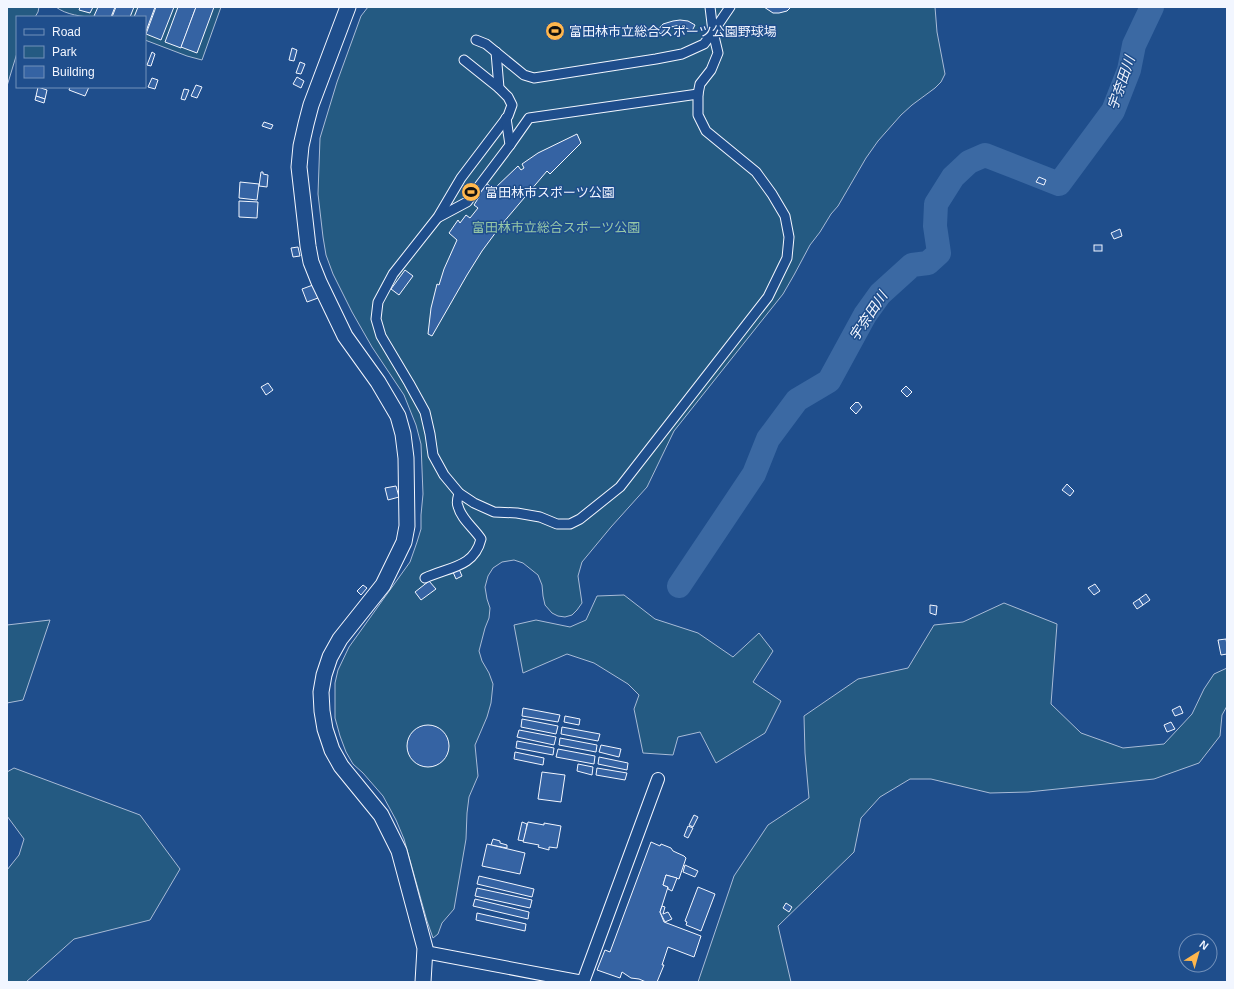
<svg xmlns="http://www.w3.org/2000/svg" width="1234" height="989" font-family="Helvetica,'Noto Sans JP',sans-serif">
	<rect width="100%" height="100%" fill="#1f4e8c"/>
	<!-- green -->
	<g fill="#245a82" stroke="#a8bbd7">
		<path d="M7,7H39L38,12L35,17H17V53L7,86Z"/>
		<path d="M56,7H221L202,60L187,56L145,40V17C120,17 75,22 56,7Z"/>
		<path d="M368,7H935L937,32L945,74L941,82L935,88L912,105L901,115L878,141L866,158L838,206L831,214L820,232L810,245L794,275L783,294L674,431L647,487L611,527L582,562L578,576L582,603L577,610L572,615L565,617L558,616L552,613L545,605L543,596L542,585L538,575L523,563L514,560L502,562L493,568L488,576L485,587L487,599L490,608L489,618L485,628L479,651L482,661L489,673L493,684L491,703L487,717L475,745L478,776L469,797L467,813L466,839L454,909L442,923L438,934L433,938L427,921L404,839L396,820L383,796L363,773L353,764L346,752L340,736L335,718V683L338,670L349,647L410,562L417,542L421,529V515L423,494L421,444L416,425L404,395L372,347L352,312L333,274L326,255L323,237L318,194L320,138L337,82L361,16Z"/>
		<path d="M624,595L655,619L698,633L733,657L759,633L773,651L753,682L781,701L765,733L716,763L700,732L678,737L673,755L643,753L634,709L639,695L628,684L594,663L567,654L523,673L514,625L536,620L570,627L586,620L597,596Z"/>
		<path d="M1004,603L1057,624L1051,704L1081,733L1123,748L1164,744L1192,714L1204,689L1214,674L1227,668V706L1222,715L1220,736L1199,763L1154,779L1028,792L990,793L931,779H910L880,797L861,818L854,852L778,926L791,982H698L734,876L768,825L809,798L805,753L804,716L858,679L908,668L934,625L963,622Z"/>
		<path d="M50,620L23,700L7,703V625Z"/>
		<path d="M14,768L140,815L180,869L150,920L74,939L26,982H7V870L19,855L24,839L7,816V772Z"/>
	</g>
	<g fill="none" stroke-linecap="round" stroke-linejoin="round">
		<!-- river -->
		<path stroke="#3b69a3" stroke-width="24" d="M679,586L754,474L768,439L797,400L829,381L865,315L880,294L912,265L928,263L939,253L935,226L936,204L953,177L969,162L985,155L1059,184L1113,111L1129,70L1134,45L1152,7"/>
	</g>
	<!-- building -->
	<g fill="#3563a3" stroke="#f2f6ff">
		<path d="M80,7H93L90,13L79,10Z"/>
		<path d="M98,7H115L111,17H98L94,16Z"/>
		<path d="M116,7H134L130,17H112Z"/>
		<path d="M138,7H155L145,34V17H134Z"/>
		<path d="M156,7H174L161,40L146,34Z"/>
		<path d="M178,7H196L181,48L165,42Z"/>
		<path d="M196,7H214L197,53L181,47Z"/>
		<path d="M764,7H791L787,11L779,13H773Z"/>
		<path d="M680,20L688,21L695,25L692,31L680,25L666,28L661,34L657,31L663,24L673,21Z"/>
		<path d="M292,48L297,50L294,61L289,60Z"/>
		<path d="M152,52L155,54L151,66L147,65Z"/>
		<path d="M300,62L305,64L301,74L296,73Z"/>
		<path d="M297,77L304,81L301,88L293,84Z"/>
		<path d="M152,78L158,80L155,89L148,87Z"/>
		<path d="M196,85L202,87L197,98L191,96Z"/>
		<path d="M38,87L47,90L45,99L36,96Z"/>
		<path d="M70,87H89L85,96L69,90Z"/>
		<path d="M184,89L189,90L185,100L181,99Z"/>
		<path d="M36,96L45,99L44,103L35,100Z"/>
		<path d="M264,122L273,125L271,129L262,126Z"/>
		<path d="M577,134L581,143L550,174L547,171L502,224L482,251L467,275L432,336L428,334L431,308L437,284L439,285L444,269L457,240L449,233L458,220L460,223L466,215L470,218L478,208L474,205L479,197L477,195L486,183L494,189L518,166L521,170L524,168L522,164L538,153Z"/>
		<path d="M261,172H263V174L268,175L267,187L259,186Z"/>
		<path d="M1039,177L1046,180L1044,185L1036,182Z"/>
		<path d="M240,182L259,184L257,200L239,198Z"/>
		<path d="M239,201L258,202L257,218L239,217Z"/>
		<path d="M1120,229L1122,236L1114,239L1111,233Z"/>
		<rect x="1094" y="245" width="8" height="6"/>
		<path d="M298,247L300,256L293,257L291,248Z"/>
		<path d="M405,270L413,276L399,295L391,289Z"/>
		<path d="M313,285L318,298L307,302L302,289Z"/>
		<path d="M268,383L273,390L266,395L261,387Z"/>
		<path d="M906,386L912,392L907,397L901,391Z"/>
		<path d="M856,402L857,403L858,402L862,407L856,414L850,408Z"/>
		<path d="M1067,484L1074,491L1070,496L1062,490Z"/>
		<path d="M396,486L399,497L388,500L385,488Z"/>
		<path d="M459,569L462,576L456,579L453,572Z"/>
		<path d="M429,581L436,589L421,600L415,592Z"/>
		<path d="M1095,584L1100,591L1094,595L1088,588Z"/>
		<path d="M363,585L367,588L361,595L357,591Z"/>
		<path d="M1146,594L1150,600L1143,605L1139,599Z"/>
		<path d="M1139,599L1143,605L1137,609L1133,603Z"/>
		<path d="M930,605L937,606L936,615L930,613Z"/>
		<path d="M1226,639L1227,645V654L1221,655L1218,640Z"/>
		<path d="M1180,706L1183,713L1175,716L1172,710Z"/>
		<path d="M523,708L560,715L558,722L522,716Z"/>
		<path d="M565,716L580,719L579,725L564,722Z"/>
		<path d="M522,719L558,726L556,734L521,727Z"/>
		<path d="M1171,722L1175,729L1167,732L1164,725Z"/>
		<circle cx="428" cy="746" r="21"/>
		<path d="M562,727L600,734L598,741L561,734Z"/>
		<path d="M519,730L556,737L554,745L517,737Z"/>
		<path d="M560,738L597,745L596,752L559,745Z"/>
		<path d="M517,741L554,748L553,755L516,748Z"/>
		<path d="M601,745L621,749L619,757L599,752Z"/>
		<path d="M558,749L595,756L594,764L556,757Z"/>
		<path d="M515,752L544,758L543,765L514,759Z"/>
		<path d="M599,757L628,763L627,770L598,764Z"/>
		<path d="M578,764L593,767L592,775L577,771Z"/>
		<path d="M597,768L627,773L625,780L596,775Z"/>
		<path d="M542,772L565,775L561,802L538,799Z"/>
		<path d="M694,815L698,817L693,827L689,825Z"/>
		<path d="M522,822L527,824L524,841L518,840Z"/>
		<path d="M528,822L544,825V823L561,826L557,848L549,847V850L538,847L539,845L523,842Z"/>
		<path d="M688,826L693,828L688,838L684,836Z"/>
		<path d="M493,839L500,841V843L507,845V848L491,845Z"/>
		<path d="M651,842L660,846L661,844L671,848L673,851L684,856L686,858L679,879L666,875L663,885L668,887L660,912L664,922L701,936L694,957L668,947L662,965H664L657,982H646L639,979L631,978L622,972L620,978L597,970L605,950L610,952Z"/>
		<path d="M487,844L525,853L520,874L482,866Z"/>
		<path d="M685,865L698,871L695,877L683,872Z"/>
		<path d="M666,875L677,878L672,891L668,889V887L663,885Z"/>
		<path d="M479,876L534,889L532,897L477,884Z"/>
		<path d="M698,887L715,894L701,931L686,925L687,922L685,921Z"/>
		<path d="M477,888L532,900L530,908L475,896Z"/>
		<path d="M475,899L529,912L528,919L473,906Z"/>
		<path d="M786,903L792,907L789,912L783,908Z"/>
		<path d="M662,906L665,907L663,914L668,912L672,919L665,922L660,912Z"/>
		<path d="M477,913L526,924L525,931L476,920Z"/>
	</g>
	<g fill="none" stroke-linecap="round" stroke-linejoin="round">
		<defs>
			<g id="pedestrian">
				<path d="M476,40L486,44L524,75L534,78L656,59L682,54L704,44L713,32L710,7"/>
				<path d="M496,52L499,88L508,97L512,105L508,116L461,178L438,217L393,274L378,302L376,319L381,336L409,383L425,412L430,434L433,455L444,475L459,493L474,503L494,512L517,513L540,517L557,524H570L580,519L620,487L768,297L787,258L789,237L785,216L772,194L756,172L706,131L698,115V94L700,84L711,70L718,53L713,32L730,7"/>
				<path d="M464,60L499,88"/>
				<path d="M510,145L529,118L698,94"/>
				<path d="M439,217L467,202L510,145L506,118"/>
				<path d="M425,578C448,567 474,568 481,539C474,528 461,519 458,506C456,503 458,497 459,493"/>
			</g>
			<path id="minor" d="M425,952L583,982L658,779"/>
			<path id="tertiary" d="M348,7L311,105L306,124L301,146L299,167L308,246L311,262L319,282L345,336L378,382L398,416L403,434L406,458L407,526L404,542L383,585L340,639L330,657L324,675L321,692L322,711L325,729L332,750L341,766L381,815L399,851L425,948L423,982"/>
		</defs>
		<!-- pedestrian casing -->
		<use href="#pedestrian" stroke="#f2f6ff" stroke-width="11"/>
		<!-- minor casing -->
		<use href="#minor" stroke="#f2f6ff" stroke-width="14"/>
		<!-- tertiary casing -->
		<use href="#tertiary" stroke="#f2f6ff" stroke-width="17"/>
		<!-- pedestrian -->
		<use href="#pedestrian" stroke="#1f4e8c" stroke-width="9"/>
		<!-- minor -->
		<use href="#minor" stroke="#1f4e8c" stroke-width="12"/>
		<!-- tertiary -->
		<use href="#tertiary" stroke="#1f4e8c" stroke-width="15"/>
	</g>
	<!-- icons -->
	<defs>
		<symbol id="stadium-disc" viewBox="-11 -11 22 22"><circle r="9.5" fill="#ffb74d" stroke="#1f4e8c"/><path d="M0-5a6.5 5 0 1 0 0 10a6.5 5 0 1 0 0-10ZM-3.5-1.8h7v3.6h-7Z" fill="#111"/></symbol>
	</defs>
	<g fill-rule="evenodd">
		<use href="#stadium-disc" x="544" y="20" width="22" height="22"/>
		<use href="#stadium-disc" x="460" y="181" width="22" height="22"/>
	</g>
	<g text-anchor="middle" stroke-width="3" stroke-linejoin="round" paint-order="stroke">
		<!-- poi labels -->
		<g font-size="13" fill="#f2f6ff" stroke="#1f4e8c" text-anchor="start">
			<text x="569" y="36">富田林市立総合スポーツ公園野球場</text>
			<text x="485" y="197">富田林市スポーツ公園</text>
		</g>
		<!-- park labels -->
		<g font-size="13" fill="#97c8a6" stroke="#1f4e8c">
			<text x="556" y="232">富田林市立総合スポーツ公園</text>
		</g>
		<!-- water labels -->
		<g font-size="14" font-style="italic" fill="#f2f6ff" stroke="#1f4e8c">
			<text transform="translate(1121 83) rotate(-71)" y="5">宇奈田川</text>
			<text transform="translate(868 316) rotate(-56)" y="5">宇奈田川</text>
		</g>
	</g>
	<!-- border -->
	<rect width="1234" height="989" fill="none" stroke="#f2f6ff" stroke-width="16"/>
	<!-- legend -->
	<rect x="16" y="16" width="130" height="72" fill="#1f4e8c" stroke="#7391ba"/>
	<rect x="24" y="29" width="20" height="6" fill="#1f4e8c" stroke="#7391ba"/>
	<text x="52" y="36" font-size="12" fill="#f2f6ff">Road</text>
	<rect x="24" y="46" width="20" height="12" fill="#245a82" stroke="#7391ba"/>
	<text x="52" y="56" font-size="12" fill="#f2f6ff">Park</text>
	<rect x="24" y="66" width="20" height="12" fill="#3563a3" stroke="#7391ba"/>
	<text x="52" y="76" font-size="12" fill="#f2f6ff">Building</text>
	<!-- north arrow -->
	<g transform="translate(1198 953) rotate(37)"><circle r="19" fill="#1f4e8c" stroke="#7391ba"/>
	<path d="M0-3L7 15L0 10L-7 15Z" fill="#ffb74d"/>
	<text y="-6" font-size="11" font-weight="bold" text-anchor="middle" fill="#f2f6ff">N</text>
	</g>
</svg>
